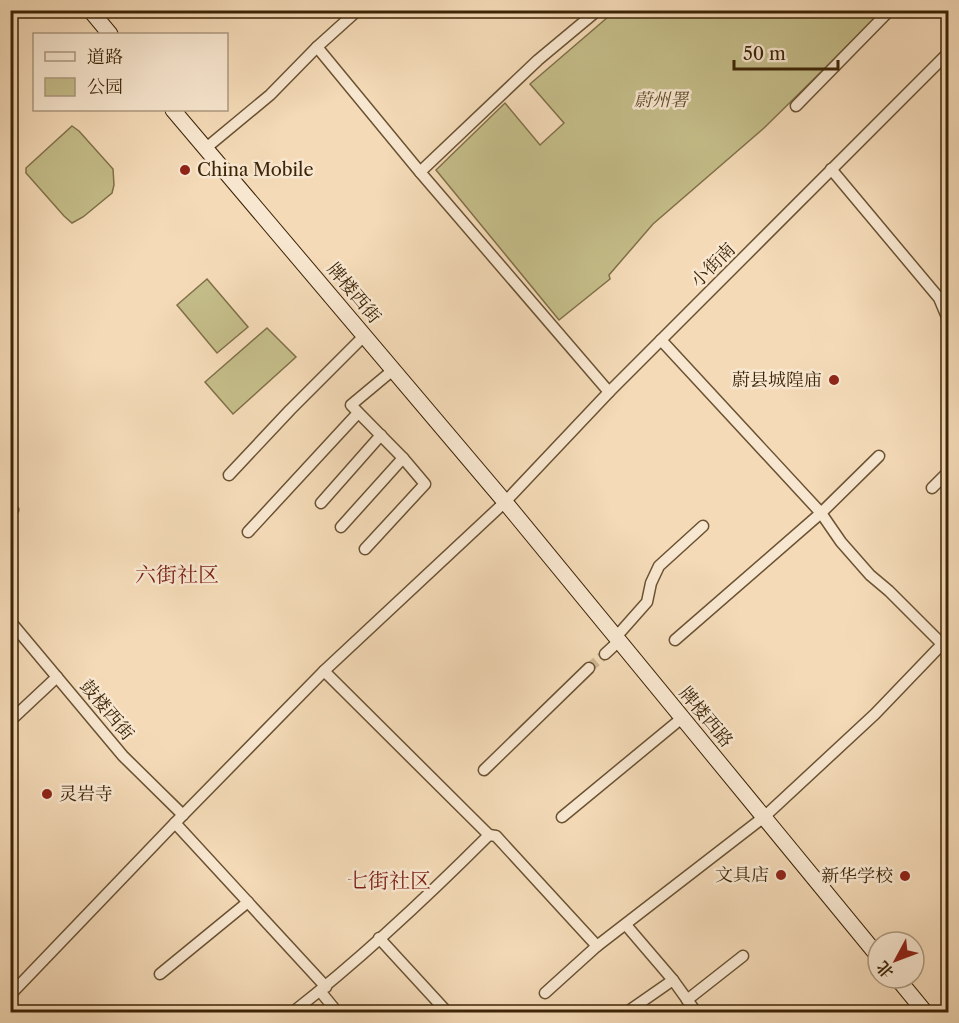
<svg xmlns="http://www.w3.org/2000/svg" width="959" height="1023" font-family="'Libre Caslon Text','Noto Serif SC',serif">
	<rect width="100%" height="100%" fill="#f4dab7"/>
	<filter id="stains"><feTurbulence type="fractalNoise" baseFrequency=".00333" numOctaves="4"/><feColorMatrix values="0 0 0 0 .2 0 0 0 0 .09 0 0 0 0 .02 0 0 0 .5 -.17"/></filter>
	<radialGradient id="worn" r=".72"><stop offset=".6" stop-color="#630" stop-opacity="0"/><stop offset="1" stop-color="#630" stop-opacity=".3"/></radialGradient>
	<!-- green -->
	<g fill="#c4bd89" stroke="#807048" stroke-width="1.5">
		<path d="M615,11H883L764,128L653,224L609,275L610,279L559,320L436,170L505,103L540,145L564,123L530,84Z"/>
		<path d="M72,126L79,131L113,169L114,185L112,193L83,217L72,223L64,216L26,173V168Z"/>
		<path d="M207,279L248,327L217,353L177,305Z"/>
		<path d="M267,328L296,357L233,414L205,382Z"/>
	</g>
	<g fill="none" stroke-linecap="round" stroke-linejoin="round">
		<!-- minor-tunnel -->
		<path stroke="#cfb694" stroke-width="10" stroke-dasharray="10 5" stroke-linecap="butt" d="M589,668L605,654"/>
		<defs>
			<g id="minor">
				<path d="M317,47L420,172L609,392"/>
				<path d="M796,106L890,10"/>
				<path d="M206,148L270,95L317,47L358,10"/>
				<path d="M831,169L939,298L947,317L948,330"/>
				<path d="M420,172L538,60L598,10"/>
				<path d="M661,340L821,513L841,542L870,575L889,591L943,645"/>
				<path d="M229,475L290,410L364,336"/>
				<path d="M932,488L948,472"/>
				<path d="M321,503L381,435"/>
				<path d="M10,513L13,510"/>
				<path d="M341,527L403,458"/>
				<path d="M248,532L358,413"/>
				<path d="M365,549L425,484L403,458L351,405L393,370"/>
				<path d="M10,621L123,756L183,815"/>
				<path d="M616,637L647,602L651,583L659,566L703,526"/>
				<path d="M675,640L821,513L879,456"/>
				<path d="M605,654L619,641"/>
				<path d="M324,671L489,835"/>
				<path d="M10,721L57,677"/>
				<path d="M484,770L589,668"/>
				<path d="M562,817L682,718"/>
				<path d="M175,823L326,987"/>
				<path d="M626,925L673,980L627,1012"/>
				<path d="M379,938L447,1012"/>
				<path d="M160,974L248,902"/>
				<path d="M673,980L696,1012"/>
				<path d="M320,991L337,1012"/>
				<path d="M545,993L597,946"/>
				<path d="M10,995L175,823L324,671L505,502L609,392L948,53"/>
				<path d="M687,1000L743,956"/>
				<path d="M293,1012C362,958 427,897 489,835L496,836L597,946L764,817L875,714L948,638"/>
			</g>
			<g id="secondary">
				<path d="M90,10L110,34"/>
				<path d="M173,110L505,502L878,956"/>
				<path d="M897,978L925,1012"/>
			</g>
		</defs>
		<!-- minor casing -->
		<use href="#minor" stroke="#6a5232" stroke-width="13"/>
		<!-- secondary casing -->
		<use href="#secondary" stroke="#3c2406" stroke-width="17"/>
		<!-- minor -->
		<use href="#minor" stroke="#f8e7d0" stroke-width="10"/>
		<!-- secondary -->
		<use href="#secondary" stroke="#f8e7d0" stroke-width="15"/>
	</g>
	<!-- markers -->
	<g fill="#8f2418" stroke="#f8e7d0" stroke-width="2">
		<circle cx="185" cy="170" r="6"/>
		<circle cx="834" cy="380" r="6"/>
		<circle cx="47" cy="794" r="6"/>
		<circle cx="781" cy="875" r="6"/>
		<circle cx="905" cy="876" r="6"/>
	</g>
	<g text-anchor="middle" stroke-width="5" stroke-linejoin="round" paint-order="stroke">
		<!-- park labels -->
		<g font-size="18" font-style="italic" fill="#5e4a27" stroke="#f8e7d0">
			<text x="661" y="106">蔚州署</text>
		</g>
		<!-- poi labels -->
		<g font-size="18" fill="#3c2406" stroke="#f8e7d0" text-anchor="end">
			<text x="197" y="176" text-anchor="start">China Mobile</text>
			<text x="822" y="386">蔚县城隍庙</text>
			<text x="59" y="800" text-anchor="start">灵岩寺</text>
			<text x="769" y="881">文具店</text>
			<text x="893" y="882">新华学校</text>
		</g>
		<!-- street labels -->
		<g font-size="18" fill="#3c2406" stroke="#f8e7d0">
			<text transform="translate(713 265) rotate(-45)" y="6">小街南</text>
			<text transform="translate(354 293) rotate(50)" y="6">牌楼西街</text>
			<text transform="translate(107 710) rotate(50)" y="6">鼓楼西街</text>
			<text transform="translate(706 717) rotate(50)" y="6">牌楼西路</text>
		</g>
		<!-- quarter labels -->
		<g font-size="21" fill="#7a1f14" stroke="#f8e7d0">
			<text x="177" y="582">六街社区</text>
			<text x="389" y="888">七街社区</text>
		</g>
	</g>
	<!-- margin -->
	<rect width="959" height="1023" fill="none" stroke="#f4dab7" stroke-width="36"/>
	<rect x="12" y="12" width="935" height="999" fill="none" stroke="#3c2406" stroke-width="3"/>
	<rect x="18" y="18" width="923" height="987" fill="none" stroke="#3c2406" stroke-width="1.5"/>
	<!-- legend -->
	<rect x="33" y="33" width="195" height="78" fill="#f8e7d0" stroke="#ad997f" stroke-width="1.5"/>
	<rect x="45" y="52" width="30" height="9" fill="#f8e7d0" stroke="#ad997f" stroke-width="1.5"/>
	<text x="87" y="63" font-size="18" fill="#3c2406">道路</text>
	<rect x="45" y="78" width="30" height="18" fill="#c4bd89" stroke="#ad997f" stroke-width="1.5"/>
	<text x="87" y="93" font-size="18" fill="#3c2406">公园</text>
	<!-- north arrow -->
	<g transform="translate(896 960) rotate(229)"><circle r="28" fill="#f8e7d0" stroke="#ad997f" stroke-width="1.5"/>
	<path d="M0-4.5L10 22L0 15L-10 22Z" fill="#8f2418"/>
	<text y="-9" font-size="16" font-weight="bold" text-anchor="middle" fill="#3c2406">北</text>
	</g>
	<!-- scale -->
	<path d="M734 60v9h104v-9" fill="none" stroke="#3c2406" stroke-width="3"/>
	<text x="743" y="60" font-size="18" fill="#3c2406" stroke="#f8e7d0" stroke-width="4.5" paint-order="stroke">50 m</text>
	<rect width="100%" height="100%" filter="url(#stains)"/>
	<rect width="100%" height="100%" fill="url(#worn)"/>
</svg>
